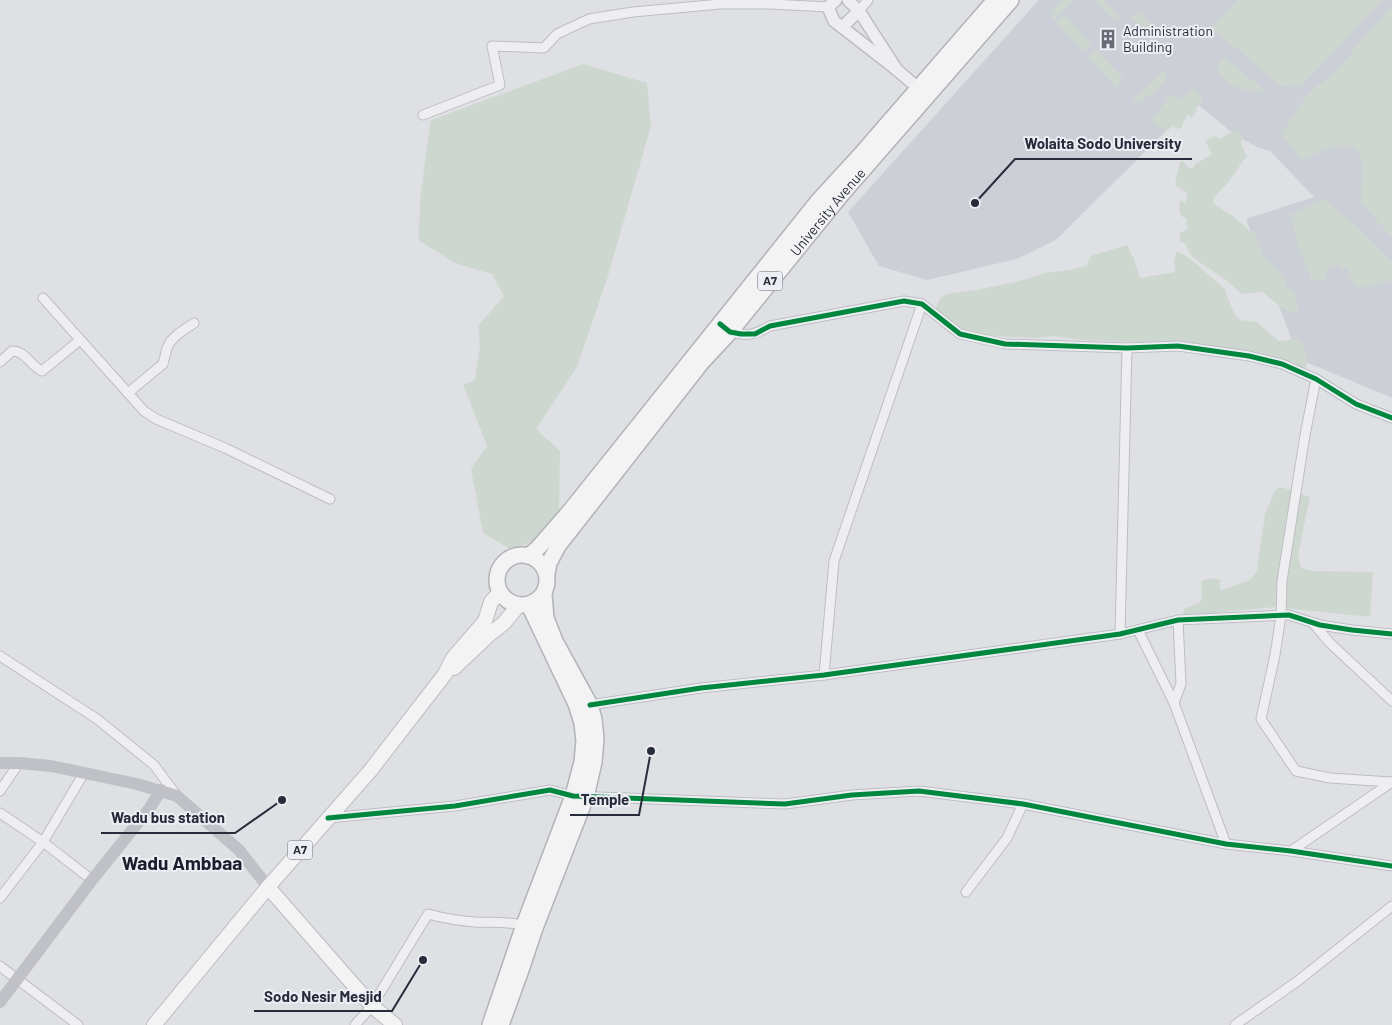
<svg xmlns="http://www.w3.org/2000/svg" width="1392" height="1025" font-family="Barlow,sans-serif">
	<rect width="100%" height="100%" fill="#dfe0e4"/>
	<!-- built -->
	<path fill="#cdcfd7" d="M1039,0H1392V398L1299,359L1246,219L1314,197L1270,151L1259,148L1235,135L1195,102L1056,240L1017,259L927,280L879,266L848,212Z"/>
	<!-- green -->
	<g fill="#ced7cf">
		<path d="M1061,0H1075L1054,20L1051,16L1052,12Z"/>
		<path d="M1095,0H1103L1119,17L1115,21Z"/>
		<path d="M1237,0H1382L1303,84L1290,87L1280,85L1212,28Z"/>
		<path d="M1392,7V237L1369,212L1361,201L1362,161L1355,146L1328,148L1301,160L1282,134L1301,103L1316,87L1336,72L1357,45Z"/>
		<path d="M1139,11L1159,33L1151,40L1132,17Z"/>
		<path d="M1064,15L1091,44L1083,51L1056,23Z"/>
		<path d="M1096,49L1124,80L1116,87L1088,57Z"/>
		<path d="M1226,58L1261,88L1264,91L1263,93C1244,90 1224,87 1217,67L1220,61Z"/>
		<path d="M583,64L647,83L651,126L608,276L577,367L536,429L560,451L559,511L538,539L512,550L483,533L471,469L487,446L463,385L475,380L480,346L478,326L504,296L492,274L457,264L418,240L421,191L431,120Z"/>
		<path d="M1166,69C1171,82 1149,96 1140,102H1131Z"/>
		<path d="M1190,90H1195L1200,96L1202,103L1197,107L1196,112L1191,118L1189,115H1187L1186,120L1183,122L1182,128L1176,129L1174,125L1168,130L1155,125L1153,118L1168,99L1174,95L1184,100Z"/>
		<path d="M1237,131L1243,135L1241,143L1247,157L1243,161L1230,180L1213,199L1214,204L1233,216L1250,231L1256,234L1263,255L1284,276L1286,284L1295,295L1298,309L1295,313L1280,307L1263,292L1242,294L1222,277L1193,258L1185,244L1180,241V233L1189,228L1186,225L1187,219L1181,216L1179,209V203L1182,200L1185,204L1187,193L1177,187L1175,184L1180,162L1183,161L1189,168H1193L1194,165L1212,154L1205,141L1215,136L1220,139L1227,134Z"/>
		<path d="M1323,199L1362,231L1392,262V280L1375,285L1357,288L1346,268H1341L1338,264L1326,269L1325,275L1328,279L1327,281H1320L1312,279L1298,247L1291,215Z"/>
		<path d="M1127,245L1134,259L1140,278L1175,272L1174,261L1177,251L1189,258L1224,288L1234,313L1240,320L1257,322L1279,341L1295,339L1301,341C1306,350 1309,357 1306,368L1297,370L1221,351L1154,343L1082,340L1054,336L1035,338L1011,337L966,333L951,324L934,310L941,297L951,293L976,290L1020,281L1045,273L1069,270L1086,266L1091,256Z"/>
		<path d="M1281,487L1310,497L1298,555L1301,568L1313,571L1373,572L1370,617L1275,607L1183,616L1184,609L1200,602L1202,597L1201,581L1211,578L1221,580L1219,588L1222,590L1250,580L1257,571L1265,514L1275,490Z"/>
	</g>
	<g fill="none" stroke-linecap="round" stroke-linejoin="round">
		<defs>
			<g id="minor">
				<path d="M859,11L868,0"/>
				<path d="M423,115L500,85L492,46L544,48L557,34L589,19L633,12L720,4H770L828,7"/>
				<path d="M43,298L144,411L156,419L225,448L330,499"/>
				<path d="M729,331C747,337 754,335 770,326L904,301L922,304L960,334L1005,344L1127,348L1178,346L1249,356L1282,364L1316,379L1356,404L1392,418"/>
				<path d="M0,362L12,351C26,351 30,366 42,371L80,340"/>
				<path d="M1316,379L1305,435L1282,581L1281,616L1275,655L1261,719L1296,771L1330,778L1391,782"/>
				<path d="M128,393L163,364L167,348L170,342L178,334L194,323"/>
				<path d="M1313,623L1330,643L1392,701"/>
				<path d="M1138,630L1174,703L1226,844"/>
				<path d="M1120,634L1127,348"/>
				<path d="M0,656L97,719L154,765L177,796"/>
				<path d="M824,675L834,561L922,304"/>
				<path d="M1174,703L1181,684L1178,620"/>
				<path d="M590,705L701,688L824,675L1120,634L1178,620L1289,615L1320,625L1352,630L1392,634"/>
				<path d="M0,791L19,763"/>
				<path d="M0,813L43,842L92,880"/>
				<path d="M328,818L455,806L550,790L573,796L785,804L852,795L919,791L1023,804L1226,844L1291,851L1392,866"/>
				<path d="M1291,851L1392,782"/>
				<path d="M966,892L1007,838L1023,804"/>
				<path d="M0,898L43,842L84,773"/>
				<path d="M0,966L78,1025"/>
				<path d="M355,1025L372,1006L428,914C443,918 459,921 475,922C493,923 510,921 527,926"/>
				<path d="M1235,1025L1299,980L1392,906"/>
			</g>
			<g id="tertiary">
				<path d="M836,0L828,7L834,21L897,70"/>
				<path d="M859,11L897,70L918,88"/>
				<path d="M842,27L859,11L848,0"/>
			</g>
			<g id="primary">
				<path d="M454,668L490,634L504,623L519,605"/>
				<path d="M268,887L372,1006L395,1025"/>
				<path d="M154,1025L268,887L370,771L445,674L453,658L485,621L491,602L500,592"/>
			</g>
			<g id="trunk">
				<circle cx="522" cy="580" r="25"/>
				<path d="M528,556L538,548L570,511L819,200L863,152L995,0"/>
				<path id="s1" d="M547,574L549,563L558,546L702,362L730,332L841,195L1011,0"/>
				<path d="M490,1025L524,925L573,796L582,762L584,741L582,723L576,704L529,605"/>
				<path d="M501,1025L521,970L535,928L586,797L594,762L596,739L594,719L590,705L555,641L546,618L544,594"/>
			</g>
		</defs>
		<!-- minor casing -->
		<use href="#minor" stroke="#bdbec2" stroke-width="11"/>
		<!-- tertiary casing -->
		<use href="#tertiary" stroke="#bdbec2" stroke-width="14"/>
		<!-- primary casing -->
		<use href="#primary" stroke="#bcbdc1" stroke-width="16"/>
		<!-- trunk casing -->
		<use href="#trunk" stroke="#b1b3b8" stroke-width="18"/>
		<!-- minor -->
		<use href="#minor" stroke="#eeeef0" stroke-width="9"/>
		<!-- tertiary -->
		<use href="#tertiary" stroke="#eeeef0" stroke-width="11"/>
		<!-- secondary -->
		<g stroke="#c0c1c6" stroke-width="12">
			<path d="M0,763H19L51,766L137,784L177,796L239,850L268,887"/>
			<path d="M0,1002L92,880L149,809L161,790"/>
		</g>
		<!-- primary -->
		<use href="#primary" stroke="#f3f3f4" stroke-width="14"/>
		<!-- trunk -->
		<use href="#trunk" stroke="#f3f3f4" stroke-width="15"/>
		<defs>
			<g id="cycleway">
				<path d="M720,324L730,332L741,334H755L770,326L904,301L922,304L960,334L1005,344L1127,348L1178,346L1249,356L1282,364L1316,379L1356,404L1392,418"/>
				<path d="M590,705L701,688L824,675L1120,634L1178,620L1289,615L1320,625L1352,630L1392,634"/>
				<path d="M328,818L455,806L550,790L573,796L785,804L852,795L919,791L1023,804L1226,844L1291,851L1392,866"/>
			</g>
		</defs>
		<!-- cycleway casing -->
		<use href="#cycleway" stroke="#eceef4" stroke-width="8"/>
		<!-- cycleway -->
		<use href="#cycleway" stroke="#00873e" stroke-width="5"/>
	</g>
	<!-- icons -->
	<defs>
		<symbol id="building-bare" viewBox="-9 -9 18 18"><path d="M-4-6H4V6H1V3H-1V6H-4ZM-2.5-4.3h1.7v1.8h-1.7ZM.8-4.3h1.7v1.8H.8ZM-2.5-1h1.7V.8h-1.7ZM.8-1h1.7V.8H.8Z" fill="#676b76" stroke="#eceef4" stroke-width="2.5" paint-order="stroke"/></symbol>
	</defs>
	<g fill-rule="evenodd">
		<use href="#building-bare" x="1094" y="25" width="28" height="28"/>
	</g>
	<g text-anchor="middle" stroke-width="4" stroke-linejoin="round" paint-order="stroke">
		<!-- shield labels -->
		<g fill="#eceef4" stroke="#626672" stroke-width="1">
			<rect x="757.5" y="271.5" width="25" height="19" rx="4"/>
			<rect x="287.5" y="840.5" width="25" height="19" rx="4"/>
		</g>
		<g font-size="12" font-weight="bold" fill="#272c3b">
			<text x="770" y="285">A7</text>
			<text x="300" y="854">A7</text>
		</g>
		<!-- poi labels -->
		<g font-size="14" fill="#272c3b" stroke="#eceef4" text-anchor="start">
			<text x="1123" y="36">Administration<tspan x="1123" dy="16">Building</tspan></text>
		</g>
		<!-- street labels -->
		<g font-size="14" fill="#272c3b" stroke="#eceef4">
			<text dy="5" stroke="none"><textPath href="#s1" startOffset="460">University Avenue</textPath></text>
		</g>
		<!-- district labels -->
		<g font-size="19" font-weight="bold" fill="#1a1e2c" stroke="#eceef4">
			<text x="182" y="870">Wadu Ambbaa</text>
		</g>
	</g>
	<!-- callouts -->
	<path fill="none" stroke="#272c3b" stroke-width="2" d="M975 203L1015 159H1192M651 751L639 815H570M282 800L235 833H101M423 960L392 1011H254"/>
	<g fill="#272c3b" stroke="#eceef4" stroke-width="2">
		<circle cx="975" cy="203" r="5"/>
		<circle cx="651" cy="751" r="5"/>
		<circle cx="282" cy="800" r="5"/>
		<circle cx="423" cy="960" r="5"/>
	</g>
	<g font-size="15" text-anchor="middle" font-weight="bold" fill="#272c3b" stroke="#eceef4" stroke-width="4" stroke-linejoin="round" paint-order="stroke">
		<text x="1103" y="149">Wolaita Sodo University</text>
		<text x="605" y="805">Temple</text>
		<text x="168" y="823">Wadu bus station</text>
		<text x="323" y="1002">Sodo Nesir Mesjid</text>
	</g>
</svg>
